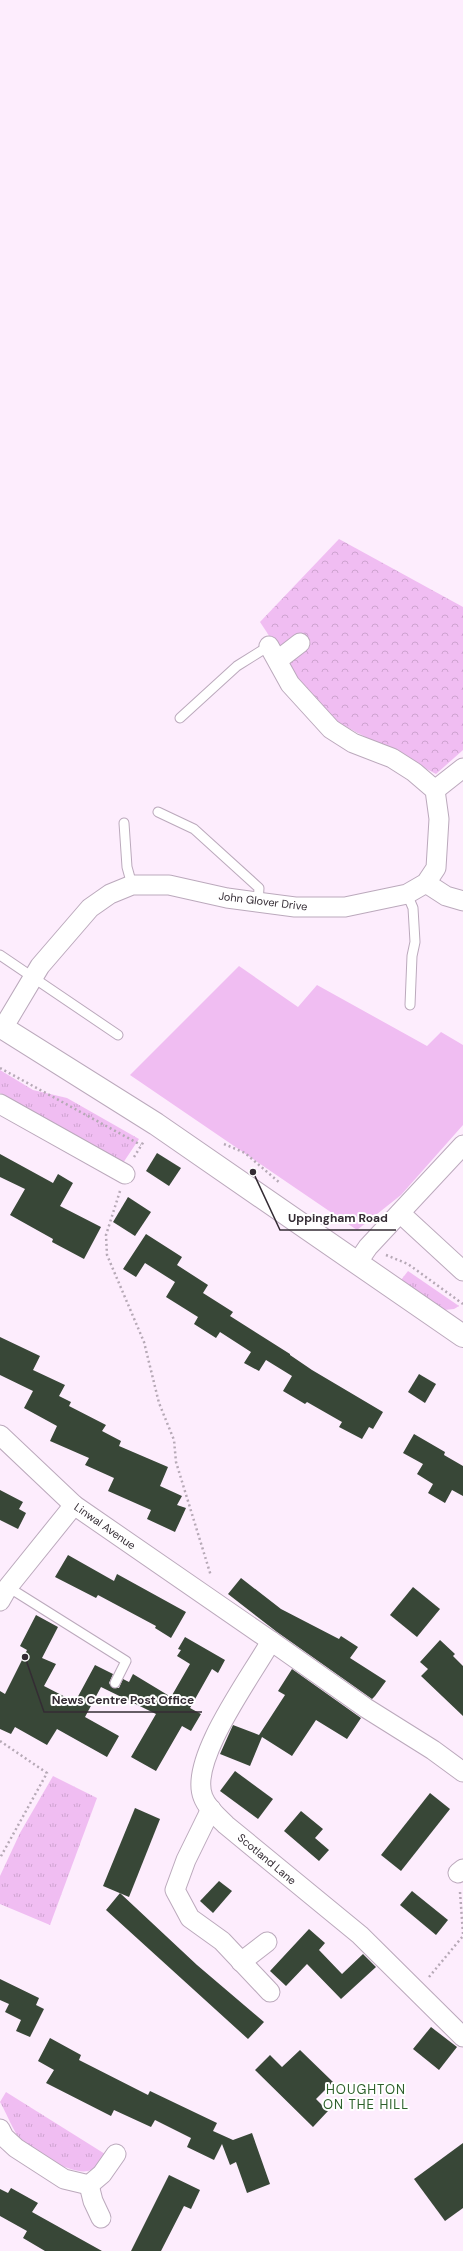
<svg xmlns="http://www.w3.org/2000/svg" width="463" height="2251" font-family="'DM Sans',sans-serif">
	<defs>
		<pattern id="grass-tufts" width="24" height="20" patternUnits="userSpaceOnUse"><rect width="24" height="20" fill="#f0bdf2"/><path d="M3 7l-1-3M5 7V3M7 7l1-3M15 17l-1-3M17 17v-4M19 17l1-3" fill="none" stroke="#cea3d0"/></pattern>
		<pattern id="park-crowns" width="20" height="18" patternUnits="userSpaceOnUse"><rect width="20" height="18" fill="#f0bdf2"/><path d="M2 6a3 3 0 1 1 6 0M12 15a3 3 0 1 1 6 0" fill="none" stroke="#cea3d0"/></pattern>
	</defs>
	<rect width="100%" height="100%" fill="#fdedfd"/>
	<!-- grass -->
	<g fill="url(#grass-tufts)">
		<path d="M0,1070L33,1090L67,1098L139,1139L123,1163L0,1093Z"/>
		<path d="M408,1271L459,1306L454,1309L444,1310L401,1280Z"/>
		<path d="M53,1776L97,1798L50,1925L0,1904V1876L20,1833Z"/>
		<path d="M6,2092L105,2154C101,2161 96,2169 88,2171C72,2175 32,2152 21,2140C14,2133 6,2112 0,2102Z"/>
	</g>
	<!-- park -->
	<path fill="url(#park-crowns)" d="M339,539L463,607V750L436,774L339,723L297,678L260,622Z"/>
	<!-- garden -->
	<path fill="#f0bdf2" d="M239,966L298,1007L317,985L427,1046L441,1032L463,1045V1125L401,1195L357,1230L130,1075Z"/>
	<!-- building -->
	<g fill="#384737">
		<path d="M157,1153L181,1168L169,1186L146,1171Z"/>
		<path d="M0,1154L53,1183L58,1174L73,1183L60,1206L101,1227L84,1259L52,1242L53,1239L10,1215L25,1189L0,1177Z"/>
		<path d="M128,1197L151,1212L135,1236L113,1222Z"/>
		<path d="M146,1234L182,1257L177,1265L208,1285L203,1293L233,1312L230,1316L290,1354V1355L312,1370L383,1412L373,1429L369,1427L362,1439L339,1427L342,1422L307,1402L305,1404L283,1391L292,1376L266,1360L259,1371L244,1363L251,1352L220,1332L216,1338L194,1324L198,1317L166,1297L175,1282L145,1263L136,1277L123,1269Z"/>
		<path d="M0,1337L40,1356L33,1370L65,1385L59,1396L71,1402L69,1406L106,1425L102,1431L121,1441L119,1446L168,1467L160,1486L182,1496L177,1505L186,1508L175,1532L147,1519L151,1510L108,1491L114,1478L85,1465L89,1458L50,1441L57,1426L24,1408L33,1391L0,1375Z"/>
		<path d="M419,1374L436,1384L425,1403L408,1392Z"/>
		<path d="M414,1434L445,1452L444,1455L463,1466V1496L452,1490L445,1503L428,1493L433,1484L417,1474L423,1464L403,1453Z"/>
		<path d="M0,1490L23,1502L19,1509L26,1513L18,1529L0,1520Z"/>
		<path d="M68,1555L114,1581L117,1574L186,1612L171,1638L155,1628L156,1626L98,1595L96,1598L55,1577Z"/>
		<path d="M241,1578L281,1609L339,1639L341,1636L358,1647L350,1658L386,1681L375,1696L372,1699L277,1632L228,1594Z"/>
		<path d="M413,1587L440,1609L417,1637L390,1615Z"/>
		<path d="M36,1615L58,1627L42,1658L56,1664L44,1686L75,1702L95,1665L113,1674L109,1683L113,1688H119L123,1679L129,1682L133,1674L171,1697L190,1664L177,1656L181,1650L178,1649L185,1637L225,1660L218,1673L212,1669L190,1708L201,1714L191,1731L182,1726L156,1771L131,1757L156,1714L101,1687L85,1717L119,1736L107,1757L57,1729L47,1745L15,1727L11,1734L0,1729V1691L5,1694L27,1650L20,1646Z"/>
		<path d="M440,1640L455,1654L453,1656L463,1666V1716L421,1676L428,1669L420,1662Z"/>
		<path d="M292,1669L361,1718L347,1739L316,1720L292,1756L262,1737L250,1766L220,1754L233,1725L259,1735L285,1695L278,1691Z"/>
		<path d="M235,1771L273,1799L258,1819L220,1791Z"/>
		<path d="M430,1793L450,1809L401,1871L381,1855Z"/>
		<path d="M135,1808L160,1819L129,1897L103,1886Z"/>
		<path d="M301,1811L323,1829L315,1838L329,1850L319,1861L284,1831Z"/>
		<path d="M219,1881L232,1891L213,1913L200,1901Z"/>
		<path d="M412,1891L448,1920L436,1935L400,1905Z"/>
		<path d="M120,1893L197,1965L264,2022L248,2039L106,1910Z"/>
		<path d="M309,1929L325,1943L319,1950L342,1974L363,1954L376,1967L341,1999L307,1964L286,1986L270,1971Z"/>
		<path d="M0,1979L39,1998L36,2005L44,2009L30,2037L16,2031L21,2020L5,2012L9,2004L0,2000Z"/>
		<path d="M431,2027L457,2047L439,2070L413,2049Z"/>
		<path d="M50,2038L81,2055L79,2060L148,2095L150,2091L217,2123L213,2131L233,2140L252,2133L270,2184L247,2193L236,2162L230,2165L222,2144L214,2160L187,2147L191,2138L155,2120L151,2127L114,2110L111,2116L46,2083L54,2070L38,2061Z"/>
		<path d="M300,2050L333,2082L316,2099L328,2111L313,2127L255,2070L270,2055L282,2067Z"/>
		<path d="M463,2143V2208L445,2221L414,2179Z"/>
		<path d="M169,2175L200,2190L191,2209L184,2206L161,2251H131Z"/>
		<path d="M11,2188L38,2203L32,2212L102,2251H45L23,2238L27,2231L0,2216V2189L8,2193Z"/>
	</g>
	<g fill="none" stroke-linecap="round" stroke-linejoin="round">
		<defs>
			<g id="service">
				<path d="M180,718L237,666L269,646"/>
				<path d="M158,812L194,829L259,888L258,903"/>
				<path d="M124,823L127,867L132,885"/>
				<path d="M407,894L413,908L415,942L412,956L410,1005"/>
				<path d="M0,955L118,1035"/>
				<path d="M8,1587L126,1661L115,1683"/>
			</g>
			<g id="minor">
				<path d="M278,660L300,643"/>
				<path d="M435,790L463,768"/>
				<path d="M426,883L446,896L463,901"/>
				<path d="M3,1028L40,966L90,908L110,894L132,885H169L227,898L295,907H345L407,894L426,883L436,868L439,819L435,790L414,772L392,758L353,743L331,729L290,684L269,646"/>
				<path d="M0,1104L125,1174"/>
				<path d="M400,1213L463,1271"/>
				<path d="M357,1263L368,1247L463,1145"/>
				<path d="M0,1435L74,1505L271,1641"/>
				<path d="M0,1601L8,1587L74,1505"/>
				<path d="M463,1772L433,1750L366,1708L271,1641C253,1674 188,1760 203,1797C207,1808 218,1817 226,1825L360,1935L463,2037"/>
				<path d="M211,1809L186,1860L175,1890L190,1918L222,1941L270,1992"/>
				<path d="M458,1873L463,1869"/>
				<path d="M241,1962L267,1942"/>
				<path d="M0,2129L4,2137L16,2148L64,2179L89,2185L102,2174L116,2154"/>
				<path d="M89,2185L93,2201L101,2218"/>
			</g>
			<path id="trunk" d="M0,1026L156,1124L463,1336"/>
		</defs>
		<!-- service casing -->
		<use href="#service" stroke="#bba9bc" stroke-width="11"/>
		<!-- minor casing -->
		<use href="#minor" stroke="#bba9bc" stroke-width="21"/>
		<!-- trunk casing -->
		<use href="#trunk" stroke="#bba9bc" stroke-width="24"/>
		<!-- path -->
		<g stroke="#b6a9b6" stroke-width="2.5" stroke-dasharray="2 3" stroke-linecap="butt">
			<path d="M0,1068L141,1145"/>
			<path d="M224,1144L245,1153L280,1183"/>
			<path d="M134,1157L144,1141"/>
			<path d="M120,1191L106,1235L107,1255L144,1342L159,1403L174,1440L176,1462L211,1576"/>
			<path d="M386,1255L408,1264L463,1304"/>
			<path d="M0,1741L47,1773L0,1858"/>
			<path d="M460,1892L463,1934"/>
			<path d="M429,1977L463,1936"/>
		</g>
		<!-- service -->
		<use href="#service" stroke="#fff" stroke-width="9"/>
		<!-- minor -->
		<use href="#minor" stroke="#fff" stroke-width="19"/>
		<!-- trunk -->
		<use href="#trunk" stroke="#fff" stroke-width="22"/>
	</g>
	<g text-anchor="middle" stroke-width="4" stroke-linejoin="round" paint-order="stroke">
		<!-- street labels -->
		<g font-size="11" fill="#342c34" stroke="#fff">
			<text transform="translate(263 901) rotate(7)" y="4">John Glover Drive</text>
			<text transform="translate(105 1526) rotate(35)" y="4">Linwal Avenue</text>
			<text transform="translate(267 1859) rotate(40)" y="4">Scotland Lane</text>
		</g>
		<!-- quarter labels -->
		<g font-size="13" letter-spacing="1" fill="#2d602b" stroke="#fff">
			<text x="366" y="2094">HOUGHTON<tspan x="366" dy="15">ON THE HILL</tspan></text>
		</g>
	</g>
	<!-- callouts -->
	<path fill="none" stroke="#342c34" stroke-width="1.5" d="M253 1172L280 1230H396M25 1657L44 1712H202"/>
	<g fill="#342c34" stroke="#fff" stroke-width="1.5">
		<circle cx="253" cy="1172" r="4"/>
		<circle cx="25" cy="1657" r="4"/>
	</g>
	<g font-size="12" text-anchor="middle" font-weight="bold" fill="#342c34" stroke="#fff" stroke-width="4" stroke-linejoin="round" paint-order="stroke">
		<text x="338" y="1222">Uppingham Road</text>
		<text x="123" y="1704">News Centre Post Office</text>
	</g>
</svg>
